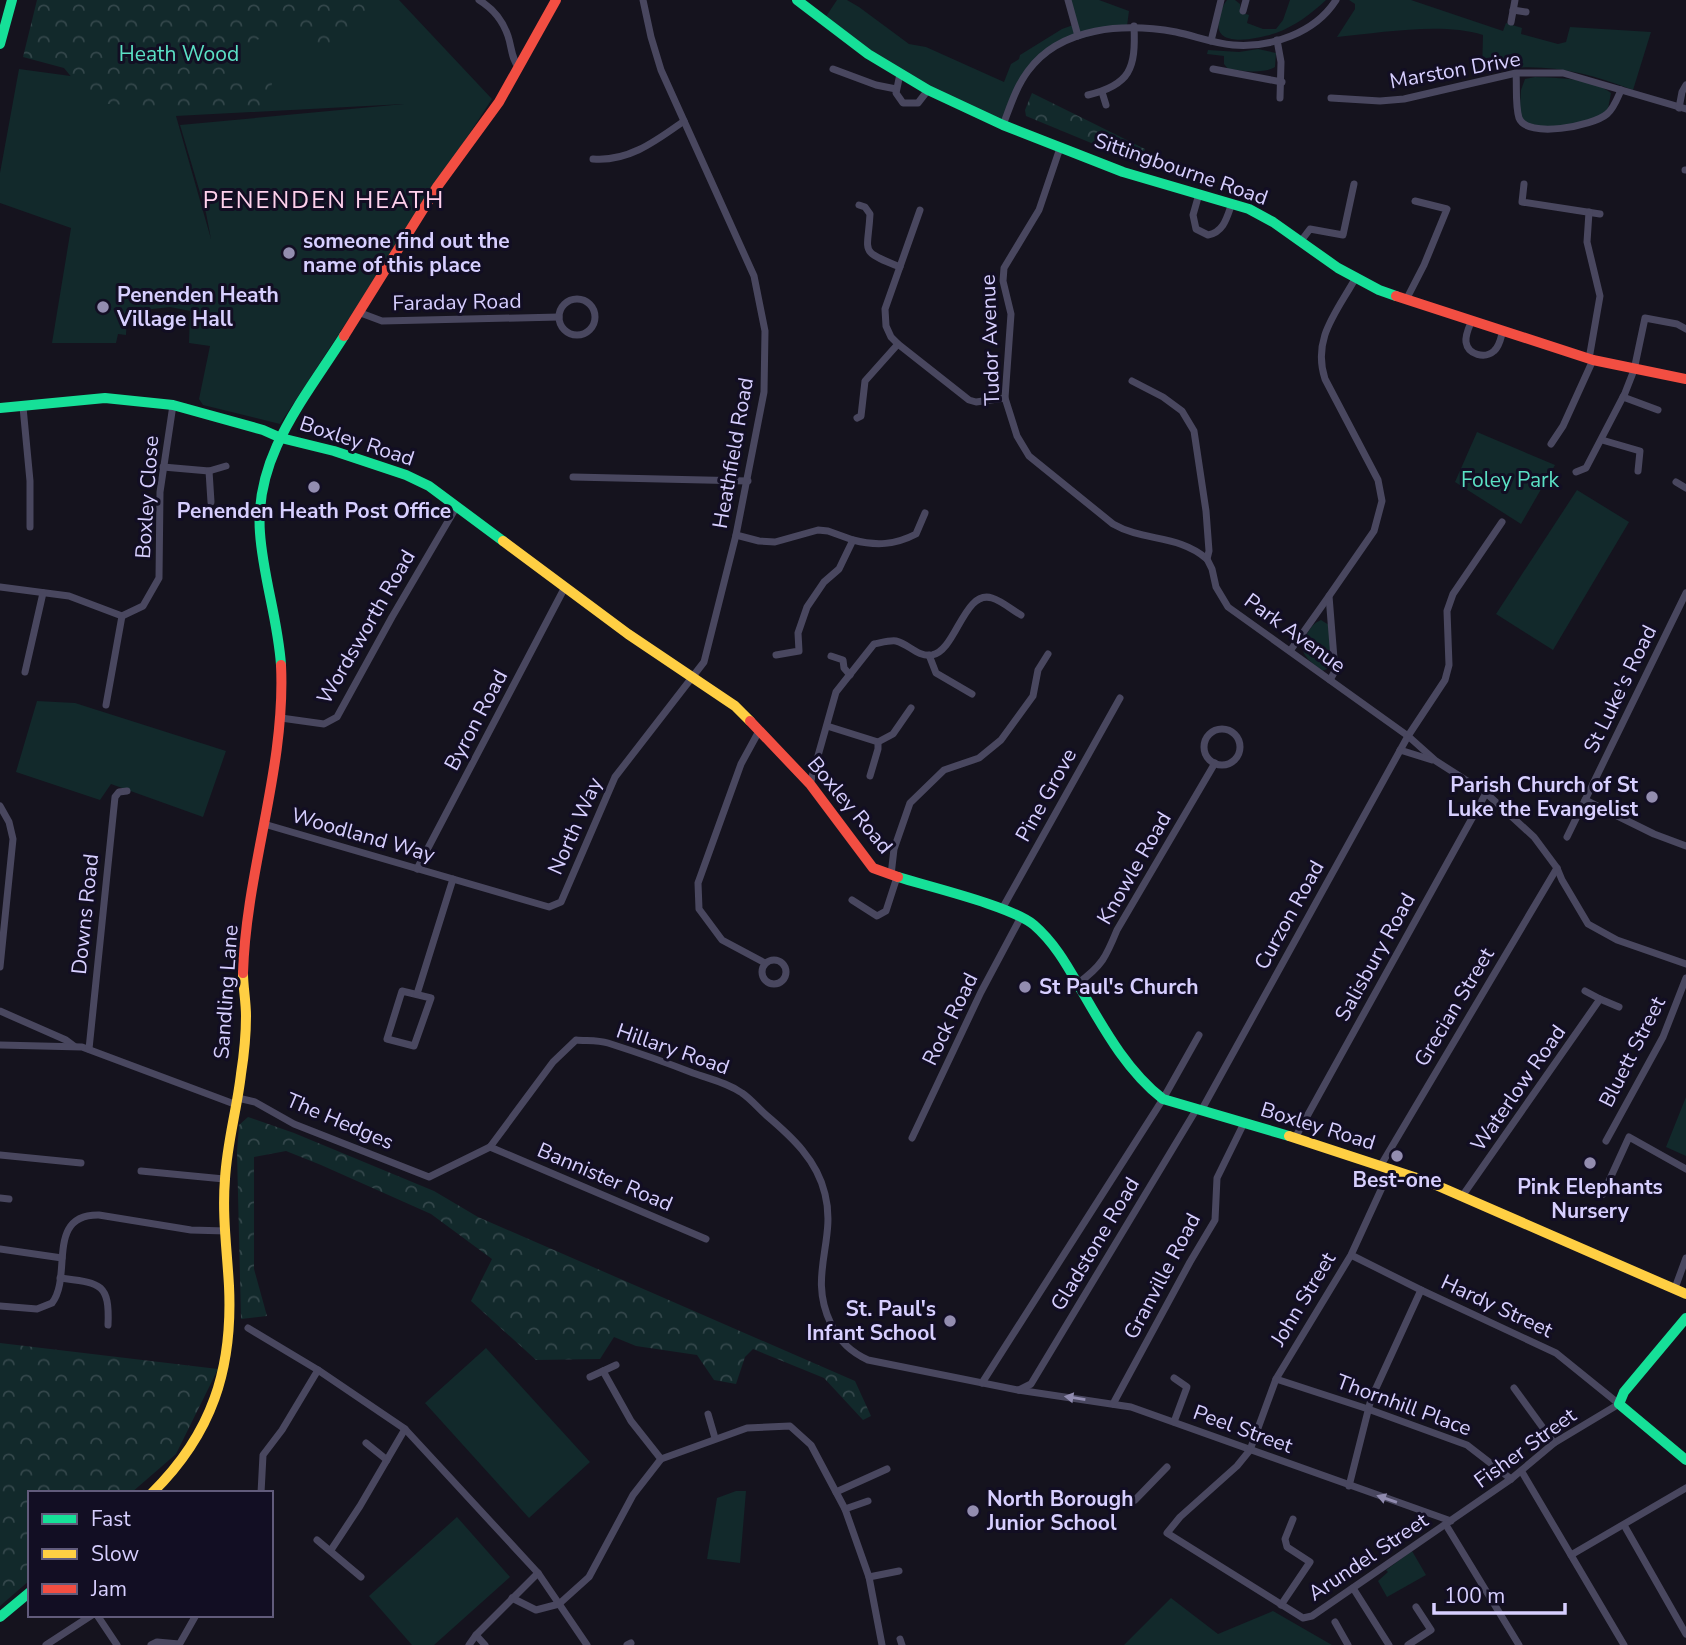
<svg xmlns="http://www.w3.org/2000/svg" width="1686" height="1645" font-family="'Nunito Sans',sans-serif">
	<defs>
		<pattern id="forest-crowns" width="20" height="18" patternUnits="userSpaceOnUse" patternTransform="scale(1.75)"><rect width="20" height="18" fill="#12292b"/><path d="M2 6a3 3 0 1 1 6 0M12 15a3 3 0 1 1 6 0" fill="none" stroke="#34474b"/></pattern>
	</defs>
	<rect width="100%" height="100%" fill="#15131e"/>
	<!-- green -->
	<g fill="#12292b" fill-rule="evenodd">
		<path d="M281,0H399L492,99L280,424L203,405L199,399L210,346L189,343L190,311L170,307L127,312L126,335L118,334L116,343H52L71,228L0,203V173L19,69L159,88ZM404,104L180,125L206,213L211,239L176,116Z"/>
		<path d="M837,0H847L859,7L909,44L926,47L1004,82L1011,64L1019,59L1020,55L1062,29L1076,24L1068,0H1099L1129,11L1127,26L1060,44L1027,73L1003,125L963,107L823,21Z"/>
		<path d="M1227,0H1235L1240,4V12L1249,15L1247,23L1263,29H1276L1283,20L1290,0H1326C1311,14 1295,26 1276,33C1261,38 1212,50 1219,20C1221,13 1222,6 1227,0Z"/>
		<path d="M1349,0H1411L1503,31L1506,23L1522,28L1521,34L1558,44L1566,42L1570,27L1651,32L1633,90C1581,70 1538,61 1482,72L1483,35C1440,22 1382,33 1337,37L1355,9V4Z"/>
		<path d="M1258,49L1276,53L1275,67C1262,74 1243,71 1228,69L1224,64V56L1207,54L1208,50L1239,52Z"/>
		<path d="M1535,77C1559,78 1591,78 1611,93L1607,114L1596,121L1541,130L1519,119L1521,90L1525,79Z"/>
		<path d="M1477,432L1555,465L1521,524L1455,482Z"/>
		<path d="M1577,490L1629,522L1553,650L1496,614Z"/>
		<path d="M1321,620L1329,625L1332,667L1322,671C1307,659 1295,651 1308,632C1312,626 1314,623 1321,620Z"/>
		<path d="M37,701L75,703L226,751L203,817L111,784L100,800L16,772Z"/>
		<path d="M1686,1097V1156L1666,1147Z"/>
		<path d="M486,1348L590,1462L529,1518L425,1403Z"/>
		<path d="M736,1491H746L740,1563L707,1559L717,1498Z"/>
		<path d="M457,1517L510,1577L434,1645H412L369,1596Z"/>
		<path d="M1412,1551L1426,1575L1387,1597L1378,1581L1388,1572L1386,1570Z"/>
		<path d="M1171,1598L1218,1634L1273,1611L1332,1645H1124Z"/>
	</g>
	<!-- forest -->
	<g fill="url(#forest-crowns)">
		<path d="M37,0H363L368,23L333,35L339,51L328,56L296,25L236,48L235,83L263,77L272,83L268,109H194L93,103L64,68L23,57Z"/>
		<path d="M1032,93L1145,149L1142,164L1026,116L1025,110Z"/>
		<path d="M248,1117L294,1133L434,1191L478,1217L855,1381L871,1416L863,1420L824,1378L753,1349L745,1357L736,1384L714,1380L697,1355L636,1346L614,1337L600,1359L536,1360L471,1301L492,1259L431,1214L321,1165L286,1151L254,1157V1269L267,1316L241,1319L237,1152L239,1125Z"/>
		<path d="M0,1343L218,1369L176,1454L131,1493H30V1580L0,1606Z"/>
	</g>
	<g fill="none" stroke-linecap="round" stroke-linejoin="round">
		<!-- street -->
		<g stroke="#49475f" stroke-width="7">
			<path d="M479,0C492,8 503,21 508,36C512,48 511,58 519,68"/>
			<path d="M1068,0L1078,36"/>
			<path d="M1513,10L1526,12"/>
			<path d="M1243,11L1246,0"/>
			<path d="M1511,22L1515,0"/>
			<path d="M1277,40L1281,62L1280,98"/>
			<path d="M1211,41L1221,0"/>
			<path d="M833,69L876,85L896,89"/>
			<path d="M1213,69L1282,82"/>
			<path d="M1516,73C1517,86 1515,105 1519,118C1527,139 1593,126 1607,114C1614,108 1617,99 1621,90"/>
			<path d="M900,74L896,93L903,103H918L928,90"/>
			<path d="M1102,92L1106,105"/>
			<path d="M1088,95C1130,85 1136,69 1134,26"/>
			<path d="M1331,98L1380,101L1404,99L1516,73H1563L1686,109"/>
			<path d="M1679,108L1682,92L1686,85"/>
			<path d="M1003,125C1010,107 1016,87 1028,71C1061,26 1125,23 1176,32C1195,36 1213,43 1233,45C1271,48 1315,33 1336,0"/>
			<path d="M1060,148L1039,210L1004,268L1003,281L1011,314L1005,398L1017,436L1029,456L1113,524C1144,542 1178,534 1207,559"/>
			<path d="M593,159C629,162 657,140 684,121"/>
			<path d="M1685,170H1686"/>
			<path d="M1524,184L1522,202L1600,214"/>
			<path d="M1199,194L1193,215L1196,229L1208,235C1224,232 1227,217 1232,203"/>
			<path d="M859,205L865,207L870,214C868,254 858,250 900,267"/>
			<path d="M920,210L885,309L886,326L891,337L898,344L969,400L976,402L1005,398"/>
			<path d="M1589,212L1587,242L1600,296L1589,359"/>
			<path d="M1301,241L1310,229L1343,235L1354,184"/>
			<circle cx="577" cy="317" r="18"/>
			<path d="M1406,300L1424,265L1447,209L1415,201"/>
			<path d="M358,312L382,321L559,317"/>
			<path d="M1472,320C1469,327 1465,335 1466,342C1468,355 1485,359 1494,351C1500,346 1501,337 1503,330"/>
			<path d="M1132,381L1163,397L1182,411L1194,431L1206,511L1209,551L1207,559L1212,569L1216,587L1228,607L1408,736L1436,761L1486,793L1534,837L1557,868L1562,880L1588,924L1617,940L1686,964"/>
			<path d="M1623,397L1658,410"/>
			<path d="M23,407L30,481V527"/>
			<path d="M857,418L861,416L865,381L898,344"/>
			<path d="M1602,440L1640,451L1638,471"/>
			<path d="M1551,444L1563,426L1593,360"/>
			<path d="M163,467L209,471L226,466"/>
			<path d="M209,471L211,502"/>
			<path d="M1576,472L1586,468L1625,393L1634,370L1645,318L1677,324L1686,329"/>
			<path d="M573,477L748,481"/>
			<path d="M1676,482L1686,488"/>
			<path d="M736,535L759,541L775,542L818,530L828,531L853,540L839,569L824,582L807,607L798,633L799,651L776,655"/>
			<path d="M853,540C876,546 895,545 916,534L925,513"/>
			<path d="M0,587L69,596L122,616L143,606L159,578L160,492L173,405"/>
			<path d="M1290,651L1329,596"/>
			<path d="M929,655L936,673L972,694"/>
			<path d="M831,656L843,660L844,668L850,675"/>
			<path d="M25,672L43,593"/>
			<path d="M1330,680L1335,671L1329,596L1374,531L1382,501L1378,480L1325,379C1312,339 1336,313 1355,279"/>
			<path d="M106,705L122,616"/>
			<path d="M281,718L324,724L337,717L392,617L457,506"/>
			<path d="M827,726L878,742V749L870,776"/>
			<circle cx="1222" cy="747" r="18"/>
			<path d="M759,731L741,764L698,883L699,909L722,940L765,963"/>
			<path d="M878,742L893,734L911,708"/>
			<path d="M1400,750L1432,760"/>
			<path d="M810,784L836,692L874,644C880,643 890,640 896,641C909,644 917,657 932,655C956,651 964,589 992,598C1002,601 1012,610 1021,615"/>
			<path d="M1585,800L1654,834L1686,846"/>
			<path d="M0,806L9,822L13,839L0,967"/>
			<path d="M264,824L549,907L561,902L615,777L704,662L736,535L764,392L765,331L754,276L661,70L651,37L643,0"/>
			<path d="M1567,837L1686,593"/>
			<path d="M417,869L565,587"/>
			<path d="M891,875L894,849L910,803L944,770L979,758L1001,740L1033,696L1038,670L1048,654"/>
			<path d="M852,900L877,916L886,911L897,877"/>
			<path d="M1002,909L1120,698"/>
			<circle cx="774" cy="972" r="12"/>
			<path d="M1077,984C1102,966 1106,957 1117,930L1215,763"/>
			<path d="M402,991L431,998L414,1046L387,1039Z"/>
			<path d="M1585,991L1600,999L1619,1007"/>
			<path d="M417,994L453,879"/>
			<path d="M0,1011L66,1040L74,1046"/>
			<path d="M0,1045L82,1047L237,1105"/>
			<path d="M89,1049L115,797L119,792L127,791"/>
			<path d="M238,1098L255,1102L294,1124L429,1177L490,1147L553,1062L576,1040C586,1041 598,1040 608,1043C636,1052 665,1062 693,1073C710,1079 728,1083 742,1093C751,1099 758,1108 766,1115C792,1137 817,1160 825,1194C837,1241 807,1275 831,1324C840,1342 851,1352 868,1360L1018,1390L1131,1407L1451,1521"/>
			<path d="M1201,1111L1408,736L1445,680L1449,665L1447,611L1453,594L1502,522"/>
			<path d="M912,1138L981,992L1021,917"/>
			<path d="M1295,1138L1486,793"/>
			<path d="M1606,1141L1663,1037L1686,978"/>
			<path d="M490,1147L706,1239"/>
			<path d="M0,1155L81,1163"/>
			<path d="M1381,1165L1557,868"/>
			<path d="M141,1171L224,1179"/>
			<path d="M1603,1194L1629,1137L1686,1169"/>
			<path d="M1463,1195L1600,999"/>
			<path d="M0,1198L9,1199"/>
			<path d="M0,1249L62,1258"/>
			<path d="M1351,1255L1421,1290L1556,1353L1619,1404L1554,1443L1511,1479L1312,1616L1303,1618L1167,1533L1180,1517L1237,1466L1250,1450L1276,1379L1351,1255L1391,1168"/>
			<path d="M60,1278C99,1283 110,1282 108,1325"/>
			<path d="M1675,1288L1686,1258"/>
			<path d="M0,1306L37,1309L52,1303C73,1276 45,1214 99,1215L191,1230L226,1231"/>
			<path d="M248,1328L318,1370L405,1429L538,1573L587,1645"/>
			<path d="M603,1371L631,1421L661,1459"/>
			<path d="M590,1377L616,1365"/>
			<path d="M1174,1378L1187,1387L1174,1422"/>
			<path d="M1276,1379L1368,1409L1467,1445L1511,1479"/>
			<path d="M982,1383L1163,1099L1199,1035"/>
			<path d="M1514,1388L1554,1443"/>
			<path d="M1019,1390L1031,1384L1196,1110"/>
			<path d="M1113,1404L1190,1262L1215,1220L1217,1178L1244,1123"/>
			<path d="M708,1414L715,1438"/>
			<path d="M366,1443L387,1460"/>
			<path d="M1522,1472L1624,1645"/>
			<path d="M1349,1486L1371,1399L1421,1290"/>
			<path d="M836,1492L887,1469"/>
			<path d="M261,1493L263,1455L282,1430L318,1370"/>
			<path d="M1135,1500L1167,1467"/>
			<path d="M845,1509L868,1501"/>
			<path d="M1446,1525L1519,1645"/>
			<path d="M1624,1525L1686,1634"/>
			<path d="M317,1540L361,1577"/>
			<path d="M331,1550L360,1506L405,1429"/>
			<path d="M1571,1555L1686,1488"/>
			<path d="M869,1577L899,1571"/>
			<path d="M1353,1588L1389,1645"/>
			<path d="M512,1598L536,1610L559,1604L589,1577L633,1495L661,1459L747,1428L790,1426L811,1445L845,1509L869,1577L882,1645"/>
			<path d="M1281,1605L1310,1562L1287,1547L1285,1539L1293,1519"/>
			<path d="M97,1615L117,1645"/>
			<path d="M1335,1622L1348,1645"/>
			<path d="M476,1635L485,1645"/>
			<path d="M900,1639L902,1645"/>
			<path d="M46,1645L92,1615"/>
			<path d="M151,1645L157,1642L179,1644"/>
			<path d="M179,1645L196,1615"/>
			<path d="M469,1645L476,1635L538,1573"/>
			<path d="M627,1645L631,1643"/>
			<path d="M1408,1645L1431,1630L1416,1607"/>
		</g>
		<!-- fast -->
		<g stroke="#16e098" stroke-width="10">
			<path d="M797,0L868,54L928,90L1003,125L1123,172L1249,209L1273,222L1338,268L1379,290L1396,296"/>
			<path d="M0,44L12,0"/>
			<path d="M0,408L105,398L173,405L263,430L281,438L334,451L406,475L429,486L503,541"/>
			<path d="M281,665C278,620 263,577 260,533C254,456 305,398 344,336"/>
			<path d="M898,877C930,887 1011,906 1034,925C1056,944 1069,969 1083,993C1105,1031 1128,1072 1163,1099L1289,1136"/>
			<path d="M1686,1318L1624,1392L1619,1404L1686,1460"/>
			<path d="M0,1617L30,1592"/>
		</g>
		<!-- slow -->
		<g stroke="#ffcf43" stroke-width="10">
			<path d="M503,541L628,634L735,706L750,721"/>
			<path d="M1289,1136L1429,1182L1686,1294"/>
			<path d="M152,1493C212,1434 233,1369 229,1286C227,1250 222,1215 225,1179C227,1143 237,1109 241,1074C244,1055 246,1035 246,1016C246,1001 243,987 243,973"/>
		</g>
		<!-- jam -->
		<g stroke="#f24e42" stroke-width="10">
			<path d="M1396,296L1593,360L1686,379"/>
			<path d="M344,336L437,187L499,102L556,0"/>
			<path d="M750,721L810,784L873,868L898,877"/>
			<path d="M243,973C246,870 286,768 281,665"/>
		</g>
	</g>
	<!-- one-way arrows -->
	<defs><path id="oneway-solid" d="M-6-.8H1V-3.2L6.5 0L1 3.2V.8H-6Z" transform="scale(1.75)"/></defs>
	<g fill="#908baf">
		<use href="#oneway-solid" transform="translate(1075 1398) rotate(-171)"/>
		<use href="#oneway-solid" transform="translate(1387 1499) rotate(-161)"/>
	</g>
	<!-- markers -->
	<g fill="#938db0" stroke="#120e23" stroke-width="2.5">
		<circle cx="289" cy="253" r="7"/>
		<circle cx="103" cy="307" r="7"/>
		<circle cx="314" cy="487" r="7"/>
		<circle cx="1652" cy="797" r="7"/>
		<circle cx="1025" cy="987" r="7"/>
		<circle cx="1397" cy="1156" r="7"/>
		<circle cx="1590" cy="1163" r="7"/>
		<circle cx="950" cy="1321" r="7"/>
		<circle cx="973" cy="1511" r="7"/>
	</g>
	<g text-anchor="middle" stroke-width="6" stroke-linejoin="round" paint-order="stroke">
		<!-- park labels -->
		<g font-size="21" fill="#5be0c5" stroke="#120e23">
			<text x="179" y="61">Heath Wood</text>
			<text x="1510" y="487">Foley Park</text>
		</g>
		<!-- street labels -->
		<g font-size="21" fill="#d7cfff" stroke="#120e23">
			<text transform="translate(1455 70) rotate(-10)" y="7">Marston Drive</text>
			<text transform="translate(1181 169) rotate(19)" y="7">Sittingbourne Road</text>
			<text transform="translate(457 302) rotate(-1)" y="7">Faraday Road</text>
			<text transform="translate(990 340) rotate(-92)" y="7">Tudor Avenue</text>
			<text transform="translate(357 441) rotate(18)" y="7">Boxley Road</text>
			<text transform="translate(733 453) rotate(-80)" y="7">Heathfield Road</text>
			<text transform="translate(147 497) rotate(-86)" y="7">Boxley Close</text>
			<text transform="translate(366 627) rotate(-60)" y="7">Wordsworth Road</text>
			<text transform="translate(1295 633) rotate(36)" y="7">Park Avenue</text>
			<text transform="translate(1620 689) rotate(-64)" y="7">St Luke's Road</text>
			<text transform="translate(476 720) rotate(-62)" y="7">Byron Road</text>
			<text transform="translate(1046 795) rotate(-61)" y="7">Pine Grove</text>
			<text transform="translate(850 805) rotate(50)" y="7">Boxley Road</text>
			<text transform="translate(575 826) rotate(-66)" y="7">North Way</text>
			<text transform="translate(363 835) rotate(16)" y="7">Woodland Way</text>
			<text transform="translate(1134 868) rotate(-60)" y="7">Knowle Road</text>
			<text transform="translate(85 914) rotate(-84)" y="7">Downs Road</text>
			<text transform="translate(1289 915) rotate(-61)" y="7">Curzon Road</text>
			<text transform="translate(1375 957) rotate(-61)" y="7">Salisbury Road</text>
			<text transform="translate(226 992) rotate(-86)" y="7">Sandling Lane</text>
			<text transform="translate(1454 1007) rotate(-59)" y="7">Grecian Street</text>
			<text transform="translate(950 1019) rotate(-64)" y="7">Rock Road</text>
			<text transform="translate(673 1049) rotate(19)" y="7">Hillary Road</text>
			<text transform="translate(1632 1052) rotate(-63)" y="7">Bluett Street</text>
			<text transform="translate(1518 1088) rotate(-55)" y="7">Waterlow Road</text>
			<text transform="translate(340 1121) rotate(23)" y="7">The Hedges</text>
			<text transform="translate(1318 1126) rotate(17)" y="7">Boxley Road</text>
			<text transform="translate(605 1177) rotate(23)" y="7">Bannister Road</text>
			<text transform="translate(1095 1244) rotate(-59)" y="7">Gladstone Road</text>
			<text transform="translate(1162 1276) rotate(-62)" y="7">Granville Road</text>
			<text transform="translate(1303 1299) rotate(-59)" y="7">John Street</text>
			<text transform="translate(1497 1306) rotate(25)" y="7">Hardy Street</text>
			<text transform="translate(1404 1405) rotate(20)" y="7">Thornhill Place</text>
			<text transform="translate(1243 1429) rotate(20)" y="7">Peel Street</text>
			<text transform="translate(1525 1448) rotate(-36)" y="7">Fisher Street</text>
			<text transform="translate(1368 1557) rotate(-34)" y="7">Arundel Street</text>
		</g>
		<!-- poi labels -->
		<g font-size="21" font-weight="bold" fill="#d7cfff" stroke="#120e23" text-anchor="start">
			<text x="303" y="248">someone find out the<tspan x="303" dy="24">name of this place</tspan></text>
			<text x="117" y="302">Penenden Heath<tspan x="117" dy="24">Village Hall</tspan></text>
			<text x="314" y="518" text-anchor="middle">Penenden Heath Post Office</text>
			<text x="1638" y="792" text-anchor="end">Parish Church of St<tspan x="1638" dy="24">Luke the Evangelist</tspan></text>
			<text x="1039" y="994">St Paul's Church</text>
			<text x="1397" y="1187" text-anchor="middle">Best-one</text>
			<text x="1590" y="1194" text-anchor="middle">Pink Elephants<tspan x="1590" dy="24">Nursery</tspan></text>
			<text x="936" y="1316" text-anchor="end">St. Paul's<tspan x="936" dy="24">Infant School</tspan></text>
			<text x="987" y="1506">North Borough<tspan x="987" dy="24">Junior School</tspan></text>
		</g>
		<!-- quarter labels -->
		<g font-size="24" letter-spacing="2" fill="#ffd1ec" stroke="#120e23">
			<text x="324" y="208">PENENDEN HEATH</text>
		</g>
	</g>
	<!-- legend -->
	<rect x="28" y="1491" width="245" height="126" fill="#120e23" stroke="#615b7b" stroke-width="2"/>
	<rect x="42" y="1514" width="35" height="10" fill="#16e098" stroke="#615b7b" stroke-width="2"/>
	<text x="91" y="1526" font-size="21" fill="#d7cfff">Fast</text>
	<rect x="42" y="1549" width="35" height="10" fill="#ffcf43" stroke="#615b7b" stroke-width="2"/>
	<text x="91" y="1561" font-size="21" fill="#d7cfff">Slow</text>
	<rect x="42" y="1584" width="35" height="10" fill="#f24e42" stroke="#615b7b" stroke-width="2"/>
	<text x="91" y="1596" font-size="21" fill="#d7cfff">Jam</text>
	<!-- scale -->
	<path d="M1434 1603v10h131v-10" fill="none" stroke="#d7cfff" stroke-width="3.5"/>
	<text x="1444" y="1603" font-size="21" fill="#d7cfff" stroke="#120e23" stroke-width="5" paint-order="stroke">100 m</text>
</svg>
